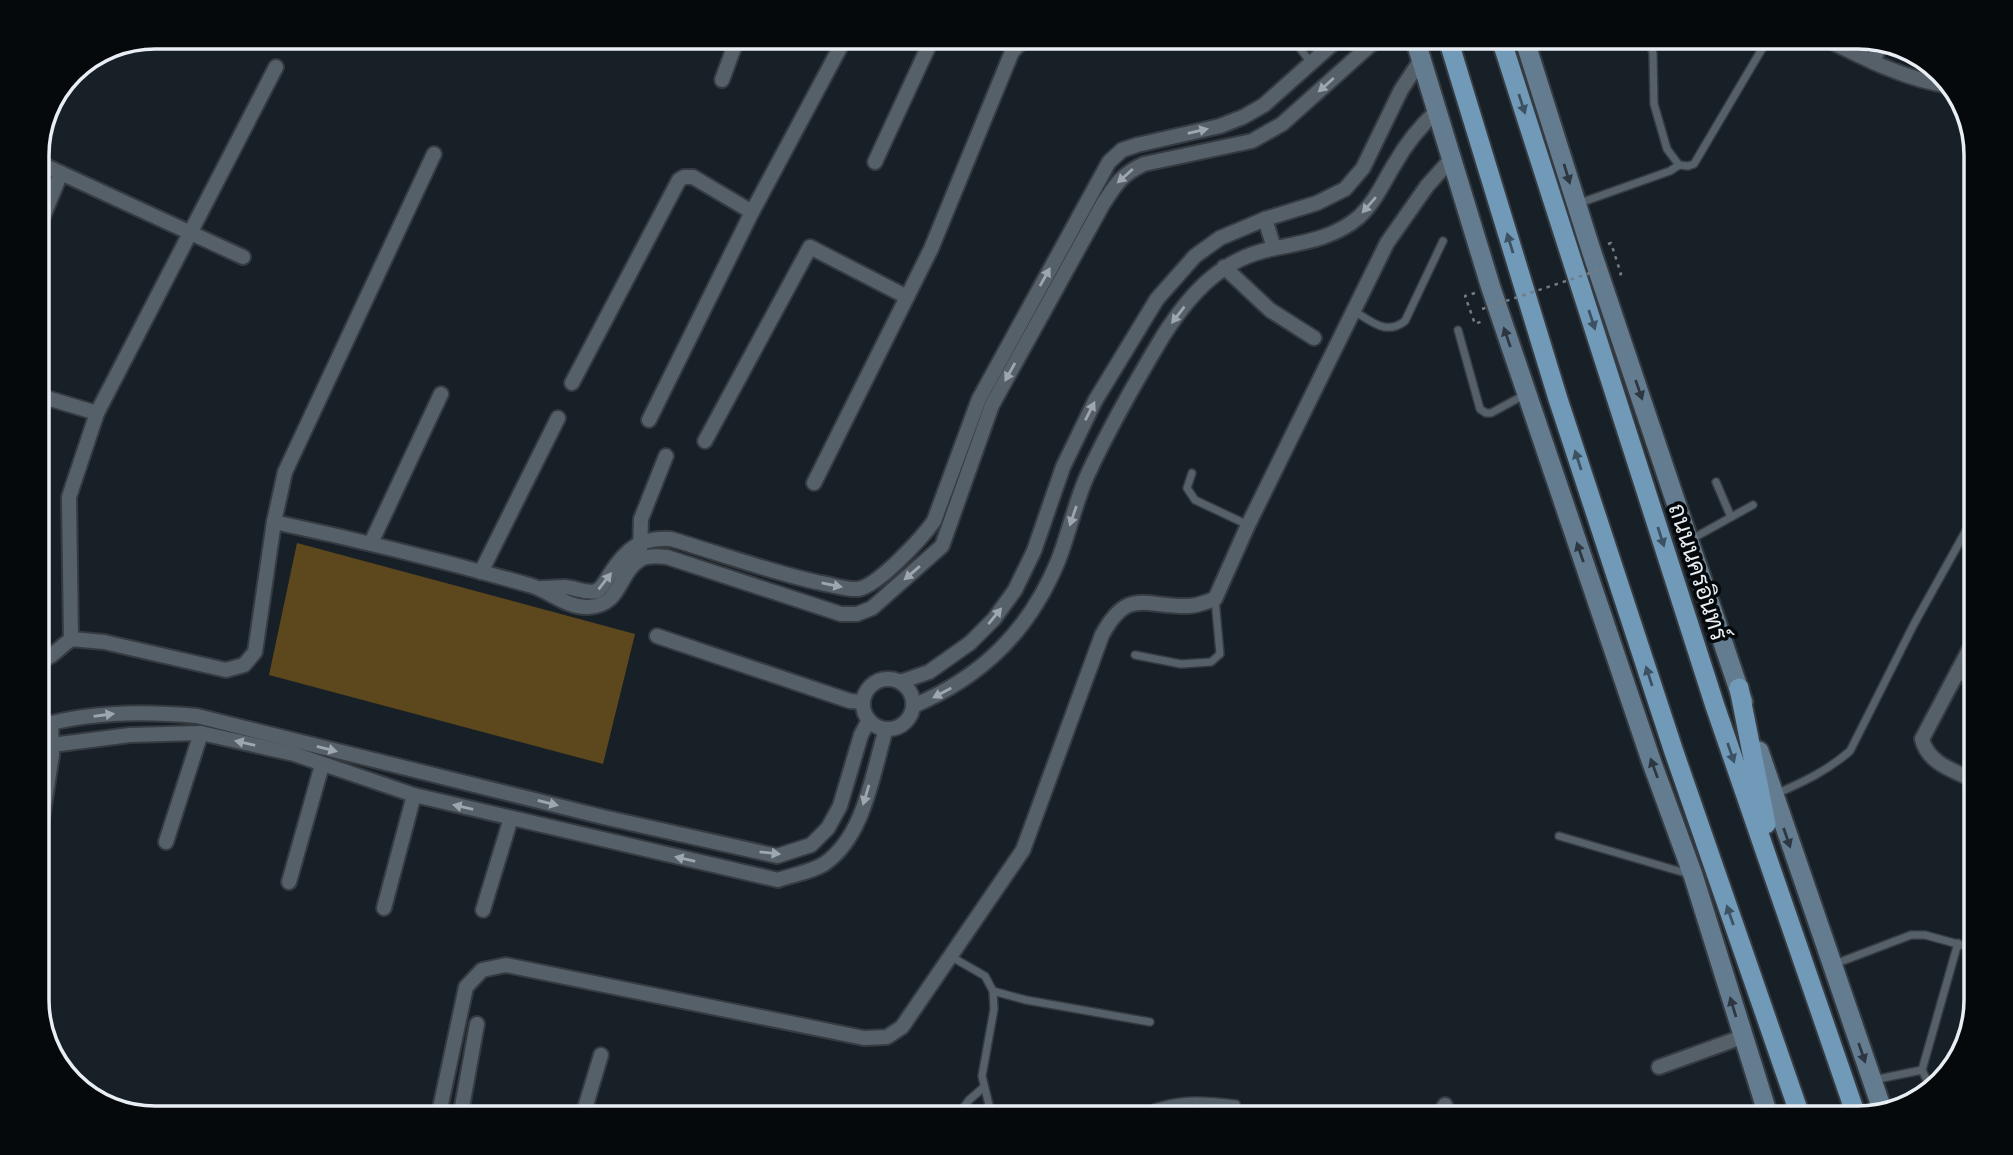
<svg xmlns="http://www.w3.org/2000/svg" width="2013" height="1155" font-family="'IBM Plex Serif',Sarabun,serif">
	<rect width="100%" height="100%" fill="#172026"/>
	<!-- water -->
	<path fill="#5d471d" d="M297,543L635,634L603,764L269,675Z"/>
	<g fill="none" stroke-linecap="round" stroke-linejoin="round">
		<defs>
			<g id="service">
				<path d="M1641,38L1651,45L1653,54L1654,104L1667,149L1679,165L1688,166L1694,164L1769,37"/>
				<path d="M1294,40L1311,63"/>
				<path d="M1577,204L1670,171L1679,165"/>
				<path d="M1354,311C1371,321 1386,336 1405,321L1443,241"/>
				<path d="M1458,330L1480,409L1486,413H1491L1526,394"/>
				<path d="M1192,473L1187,488L1195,500L1248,525"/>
				<path d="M1716,482L1731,517"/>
				<path d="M1690,540L1753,505"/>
				<path d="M1135,655L1181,664L1211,662L1220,654L1215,599"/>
				<path d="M1776,794C1803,782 1827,771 1850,751L1914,624L1973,518"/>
				<path d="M1559,836L1689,874"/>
				<path d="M950,956L985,976L993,991L994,1009L982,1076L991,1113L999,1118"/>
				<path d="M1832,965L1911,935H1925L1976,949"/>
				<path d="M993,991L1026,1000L1150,1022"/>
				<path d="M1922,1070L1931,1089"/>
				<path d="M1873,1080L1922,1070L1958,943"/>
				<path d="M234,1118L237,1116L249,1115L257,1118"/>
				<path d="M956,1118L969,1100L984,1087"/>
				<path d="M1131,1118C1168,1098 1196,1099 1236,1104"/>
			</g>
			<g id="minor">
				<path d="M1822,37C1862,57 1905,80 1950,86"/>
				<path d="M1873,62L1881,43"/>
				<path d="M722,80L736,42"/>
				<path d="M37,162L243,257"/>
				<path d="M875,162L931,41"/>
				<path d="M1265,219L1274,248"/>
				<path d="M37,231L61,173"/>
				<path d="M1224,267L1270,310L1314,338"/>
				<path d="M572,383L679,180L684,177H693L752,212"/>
				<path d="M37,395L97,413"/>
				<path d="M649,420L752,212L843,42"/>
				<path d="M705,441L810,247L907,297"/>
				<path d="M814,483L931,249L1012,52L1022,41"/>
				<path d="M274,522C359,540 444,561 529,585C549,590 566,608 588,607C623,605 617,573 641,559C648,555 659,556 667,557L841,614H857L872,608L942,546L992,405L1103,204C1116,184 1122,174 1144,164L1252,141L1282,124L1377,39"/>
				<path d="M371,543L441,394"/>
				<path d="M640,551L641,519L666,456"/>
				<path d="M481,572L558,418"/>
				<path d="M542,588C549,588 557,587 564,587C575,587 585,594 596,591C603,588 606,580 610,574C626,549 640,537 671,539C721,554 770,572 821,583C833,585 847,590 858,589C878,586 922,538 934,521L979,399L1109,162L1122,150L1137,145L1220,126L1243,117L1264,105L1338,39"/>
				<path d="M657,636L850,701L863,702"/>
				<path d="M1976,637L1922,739C1928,764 1955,771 1976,781"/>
				<path d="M71,639L69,497L97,413L276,67"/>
				<path d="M37,663L52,655L71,639L104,642L226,670L244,665L255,652L274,522L285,472L434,154"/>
				<path d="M1958,671L1976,680"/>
				<circle cx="888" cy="704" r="25"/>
				<path d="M900,682L929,672L970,643L994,619L1015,590L1034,551L1063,467L1095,401L1157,299L1195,256L1220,238L1265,219L1317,203L1345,189L1363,168L1401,90L1420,61"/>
				<path d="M913,706C982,677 1029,631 1058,561C1069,533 1075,503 1087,476C1109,428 1136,381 1163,336C1191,292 1223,257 1276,248C1306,242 1334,238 1359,217C1375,202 1383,183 1394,165C1406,144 1419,127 1437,111"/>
				<path d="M37,727C89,711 144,711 197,716L603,817L777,856L811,845L828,828L840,806L861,735L869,720"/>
				<path d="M37,750L52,745L130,735L201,733L294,754L414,795L778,880C792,875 811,872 824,864C865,836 872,774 886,729"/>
				<path d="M166,842L201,733"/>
				<path d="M37,850L52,755L51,723"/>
				<path d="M289,882L322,765"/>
				<path d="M384,908L414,795"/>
				<path d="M483,910L511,818"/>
				<path d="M1659,1067L1742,1037"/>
				<path d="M438,1118L466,987L482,970L506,965L864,1038L887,1037L902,1027L1023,850L1102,635C1128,587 1144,607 1188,606C1197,606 1206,602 1215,599L1248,525L1387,243L1427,186L1452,158"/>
				<path d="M460,1118L477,1024"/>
				<path d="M582,1118L601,1055"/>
				<path d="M1438,1118L1445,1105"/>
			</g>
			<g id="secondary">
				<path d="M1524,38L1591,250L1743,702"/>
				<path d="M1415,39L1491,288L1652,763L1693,875L1769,1118"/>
				<path d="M1759,751L1883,1112"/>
			</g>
			<g id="primary">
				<path d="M1448,39L1558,399L1674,752L1801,1118"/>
				<path d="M1501,39L1715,706L1857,1118"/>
				<path d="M1739,688L1766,824"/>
			</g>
		</defs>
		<!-- service casing -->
		<use href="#service" stroke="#363b41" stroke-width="10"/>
		<!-- minor casing -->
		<use href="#minor" stroke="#363b41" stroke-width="18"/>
		<!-- secondary casing -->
		<use href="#secondary" stroke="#363b41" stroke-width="23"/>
		<!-- primary casing -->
		<use href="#primary" stroke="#363b41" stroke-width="23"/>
		<!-- path -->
		<g stroke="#747c81" stroke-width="2.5" stroke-dasharray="3.5 5" stroke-linecap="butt">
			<path d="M1608,244L1611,243L1621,274L1618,275"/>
			<path d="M1475,293L1465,296L1475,324L1483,321"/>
		</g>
		<!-- service -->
		<use href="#service" stroke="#566068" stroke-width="7"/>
		<!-- minor -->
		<use href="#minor" stroke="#566068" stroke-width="14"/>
		<!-- secondary -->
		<use href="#secondary" stroke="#647c90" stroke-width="19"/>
		<!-- primary -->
		<use href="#primary" stroke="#7199b8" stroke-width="19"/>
		<!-- path-bridge -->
		<path stroke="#747c81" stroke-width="2.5" stroke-dasharray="3.5 5" stroke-linecap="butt" d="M1482,309L1608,267"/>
	</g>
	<!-- one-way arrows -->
	<defs><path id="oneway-solid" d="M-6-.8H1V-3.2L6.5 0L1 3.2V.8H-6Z" transform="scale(1.75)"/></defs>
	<g fill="#9fa7ae">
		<use href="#oneway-solid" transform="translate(1326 85) rotate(138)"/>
		<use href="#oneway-solid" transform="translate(1198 131) rotate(-13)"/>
		<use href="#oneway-solid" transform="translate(1125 176) rotate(138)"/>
		<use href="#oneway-solid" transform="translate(1369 205) rotate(131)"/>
		<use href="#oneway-solid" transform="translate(1045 277) rotate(-61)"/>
		<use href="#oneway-solid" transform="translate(1178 315) rotate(128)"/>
		<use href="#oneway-solid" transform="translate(1010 372) rotate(119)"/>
		<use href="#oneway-solid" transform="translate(1090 411) rotate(-63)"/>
		<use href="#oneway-solid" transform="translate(1073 516) rotate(109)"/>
		<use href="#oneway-solid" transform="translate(912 573) rotate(139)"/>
		<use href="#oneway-solid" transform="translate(605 581) rotate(-52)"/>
		<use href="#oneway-solid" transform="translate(832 585) rotate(12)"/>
		<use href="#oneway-solid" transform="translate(995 616) rotate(-51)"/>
		<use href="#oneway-solid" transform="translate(942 693) rotate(152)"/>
		<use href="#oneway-solid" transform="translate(104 715) rotate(-8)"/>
		<use href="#oneway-solid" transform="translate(245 743) rotate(-167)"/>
		<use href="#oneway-solid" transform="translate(327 749) rotate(14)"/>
		<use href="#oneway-solid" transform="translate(866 795) rotate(107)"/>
		<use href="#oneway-solid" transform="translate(548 803) rotate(14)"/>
		<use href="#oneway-solid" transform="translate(463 807) rotate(-167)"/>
		<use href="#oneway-solid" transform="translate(770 853) rotate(6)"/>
		<use href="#oneway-solid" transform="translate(685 859) rotate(-167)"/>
	</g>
	<g fill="#3c5162">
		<use href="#oneway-solid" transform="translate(1522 104) rotate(72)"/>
		<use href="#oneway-solid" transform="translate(1510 243) rotate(-107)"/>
		<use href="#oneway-solid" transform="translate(1592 320) rotate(72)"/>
		<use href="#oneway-solid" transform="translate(1578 460) rotate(-108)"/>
		<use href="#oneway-solid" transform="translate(1661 537) rotate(72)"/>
		<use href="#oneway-solid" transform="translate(1649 676) rotate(-108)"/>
		<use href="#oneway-solid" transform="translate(1731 753) rotate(71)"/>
		<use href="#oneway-solid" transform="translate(1730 915) rotate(-109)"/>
	</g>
	<g fill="#2c3741">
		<use href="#oneway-solid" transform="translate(1567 174) rotate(73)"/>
		<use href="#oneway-solid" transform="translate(1507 337) rotate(-109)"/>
		<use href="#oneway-solid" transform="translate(1639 390) rotate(71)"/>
		<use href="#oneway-solid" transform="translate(1580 552) rotate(-109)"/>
		<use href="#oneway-solid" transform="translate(1654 768) rotate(-110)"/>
		<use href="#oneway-solid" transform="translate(1787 838) rotate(71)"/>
		<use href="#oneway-solid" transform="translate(1733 1007) rotate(-107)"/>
		<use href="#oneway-solid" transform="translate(1862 1053) rotate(71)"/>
	</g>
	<g text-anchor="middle" stroke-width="7" stroke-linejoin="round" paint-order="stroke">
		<!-- street labels -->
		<g font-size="24" fill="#e8eef3" stroke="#06090c">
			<text transform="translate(1698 572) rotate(72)" y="8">ถนนนครอินทร์</text>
		</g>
	</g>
	<!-- crop -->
	<path d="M0 0H2013V1155H0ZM155 49H1858A106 106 0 0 1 1964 155V1000A106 106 0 0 1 1858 1106H155A106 106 0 0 1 49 1000V155A106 106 0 0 1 155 49Z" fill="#06090c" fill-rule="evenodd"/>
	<path fill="none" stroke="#e8eef3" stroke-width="3.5" d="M155 49H1858A106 106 0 0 1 1964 155V1000A106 106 0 0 1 1858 1106H155A106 106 0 0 1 49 1000V155A106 106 0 0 1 155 49Z"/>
</svg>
